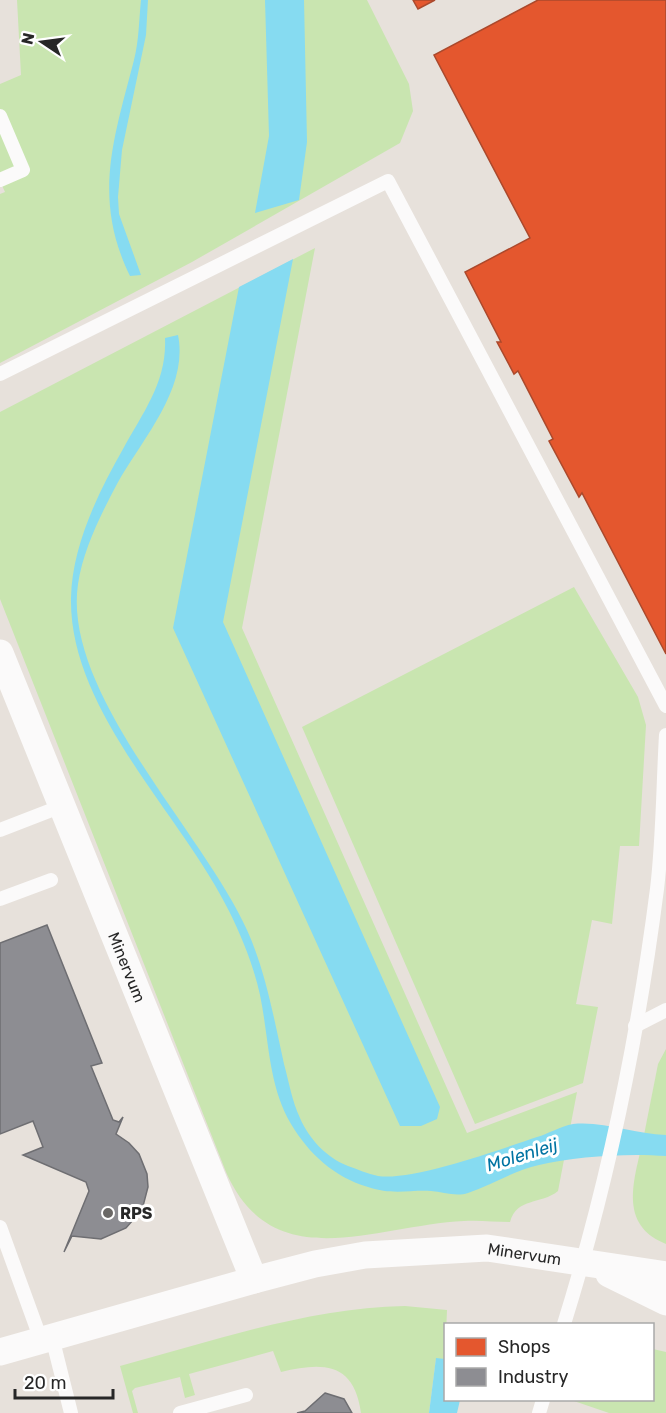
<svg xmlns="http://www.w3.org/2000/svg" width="666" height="1413" font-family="Rubik,sans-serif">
	<rect width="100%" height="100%" fill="#e7e1db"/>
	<!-- green -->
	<g fill="#c9e5b0">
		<path d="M17,0H367L409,84L413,111L400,143L192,262L0,363V194L5,192L0,181V84L21,75Z"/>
		<path d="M315,248L242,628L467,1133L577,1092L558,1191C541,1205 517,1197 510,1222C495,1222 479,1220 464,1221C376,1225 273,1279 226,1172L0,599V412Z"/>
		<path d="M574,587L638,697L646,725L639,846H620L612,924L592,920L576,1004L598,1007L583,1083L475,1124L302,727Z"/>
		<path d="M666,1049V1135H644L658,1064Z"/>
		<path d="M640,1153L666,1156V1244C623,1227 631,1190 640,1153Z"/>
		<path d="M405,1306L447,1310L445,1359H436L429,1413H361C354,1362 323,1362 281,1372L273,1351L189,1374L195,1395L185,1398L180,1377L135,1388L132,1391L138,1413H133L120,1366C214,1341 307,1308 405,1306Z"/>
		<path d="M653,1349L666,1352V1413H609L571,1400H652Z"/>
	</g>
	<!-- water -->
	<g fill="#86dbf1">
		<path d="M141,0H148L146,35L122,150L118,197L119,214L141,275L130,276C92,198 114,138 134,60C139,41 139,19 141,0Z"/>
		<path d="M265,0H304L307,142L299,200L255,213L269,136Z"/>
		<path d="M293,259L223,622L440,1107L437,1119L421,1126H400L173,628L239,287Z"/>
		<path d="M178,335C189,389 141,440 117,484C101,514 83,550 78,584C62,693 203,832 247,930C266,972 274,1019 284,1064C289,1082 292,1101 300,1118C309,1139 327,1158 348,1166C357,1169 368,1174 378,1176C413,1181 501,1149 537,1137C548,1134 561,1126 573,1124C605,1121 634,1134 666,1135V1156C630,1153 575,1156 539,1165C515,1170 492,1185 468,1193C456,1197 443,1192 431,1191C408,1190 391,1195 368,1187C334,1177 309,1154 291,1124C268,1085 269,1038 260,995C254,967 242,937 229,911C181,814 69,711 71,598C72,546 98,493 123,449C143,412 167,382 165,338Z"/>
		<path d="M436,1358L445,1359L446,1400H460L457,1413H429Z"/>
	</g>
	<!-- shops -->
	<g fill="#e4572e" stroke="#ab492c" stroke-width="1.5">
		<path d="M413,0H435L418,9Z"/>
		<path d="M538,0H666V654L582,493L579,497L549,441L553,439L518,371L514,374L497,342H501L465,272L530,238L434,55Z"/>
	</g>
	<!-- industry -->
	<g fill="#8d8d92" stroke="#6e6e72" stroke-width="1.5">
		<path d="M47,925L102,1063L91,1066L113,1120L119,1122L123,1117L116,1134L129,1143L139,1154L147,1174L148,1187L142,1210L126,1228L101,1239L72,1236L64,1252L89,1191L86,1182L23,1155L43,1147L33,1121L0,1134V943Z"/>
		<path d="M325,1393L344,1399L352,1413H297L305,1411Z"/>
	</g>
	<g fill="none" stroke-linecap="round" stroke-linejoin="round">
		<!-- lane -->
		<g stroke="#fbfafa" stroke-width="14">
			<path d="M0,116L23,170L0,180"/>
			<path d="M0,374L388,181L666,706"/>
			<path d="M0,830L62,806"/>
			<path d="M0,899L51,880"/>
			<path d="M635,1026L666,1010"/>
			<path d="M0,1227L41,1340"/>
			<path d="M564,1324C608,1183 638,1037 657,889C663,839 663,786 666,735"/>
			<path d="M52,1337L71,1413"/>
			<path d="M180,1413L246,1395"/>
			<path d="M539,1413L543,1400"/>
		</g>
		<!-- street -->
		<g stroke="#fbfafa" stroke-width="27">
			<path id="s1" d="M0,653L254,1280"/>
			<path d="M609,1274L666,1302"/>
			<path id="s2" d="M0,1352L254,1280L315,1264L365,1255L487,1248L666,1275"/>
		</g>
	</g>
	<!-- markers -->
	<circle fill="#6a6866" stroke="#fff" stroke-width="2" cx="108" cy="1213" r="6"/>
	<g text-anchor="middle" stroke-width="6" stroke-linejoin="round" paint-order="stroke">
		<!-- street labels -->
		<g font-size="16" fill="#272727" stroke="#fff">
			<text dy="6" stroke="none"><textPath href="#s1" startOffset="339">Minervum</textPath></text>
			<text dy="6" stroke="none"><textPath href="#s2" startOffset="538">Minervum</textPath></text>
		</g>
		<!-- poi labels -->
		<g font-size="16" font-weight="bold" fill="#272727" stroke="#fff" text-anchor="start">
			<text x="120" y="1219">RPS</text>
		</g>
		<!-- water labels -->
		<g font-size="18" font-style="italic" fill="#0073a2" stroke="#fff">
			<text transform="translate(522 1155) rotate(-17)" y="6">Molenleij</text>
		</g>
	</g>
	<!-- legend -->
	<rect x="444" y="1323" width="210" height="78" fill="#ffffff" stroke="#a9a9a9" stroke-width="1.5"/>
	<rect x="456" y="1338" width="30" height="18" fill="#e4572e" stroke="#a9a9a9" stroke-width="1.5"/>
	<text x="498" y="1353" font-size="18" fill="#272727">Shops</text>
	<rect x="456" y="1368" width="30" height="18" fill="#8d8d92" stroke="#a9a9a9" stroke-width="1.5"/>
	<text x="498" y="1383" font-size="18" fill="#272727">Industry</text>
	<!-- north arrow -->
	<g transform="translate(42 42) rotate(283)" stroke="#ffffff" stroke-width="4.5" paint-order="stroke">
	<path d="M0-4.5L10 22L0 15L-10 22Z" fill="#272727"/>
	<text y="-9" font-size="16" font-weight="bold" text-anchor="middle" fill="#272727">N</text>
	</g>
	<!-- scale -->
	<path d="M15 1389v9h98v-9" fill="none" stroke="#272727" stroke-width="3"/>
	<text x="24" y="1389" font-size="18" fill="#272727" stroke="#ffffff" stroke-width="4.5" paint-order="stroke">20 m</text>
</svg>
